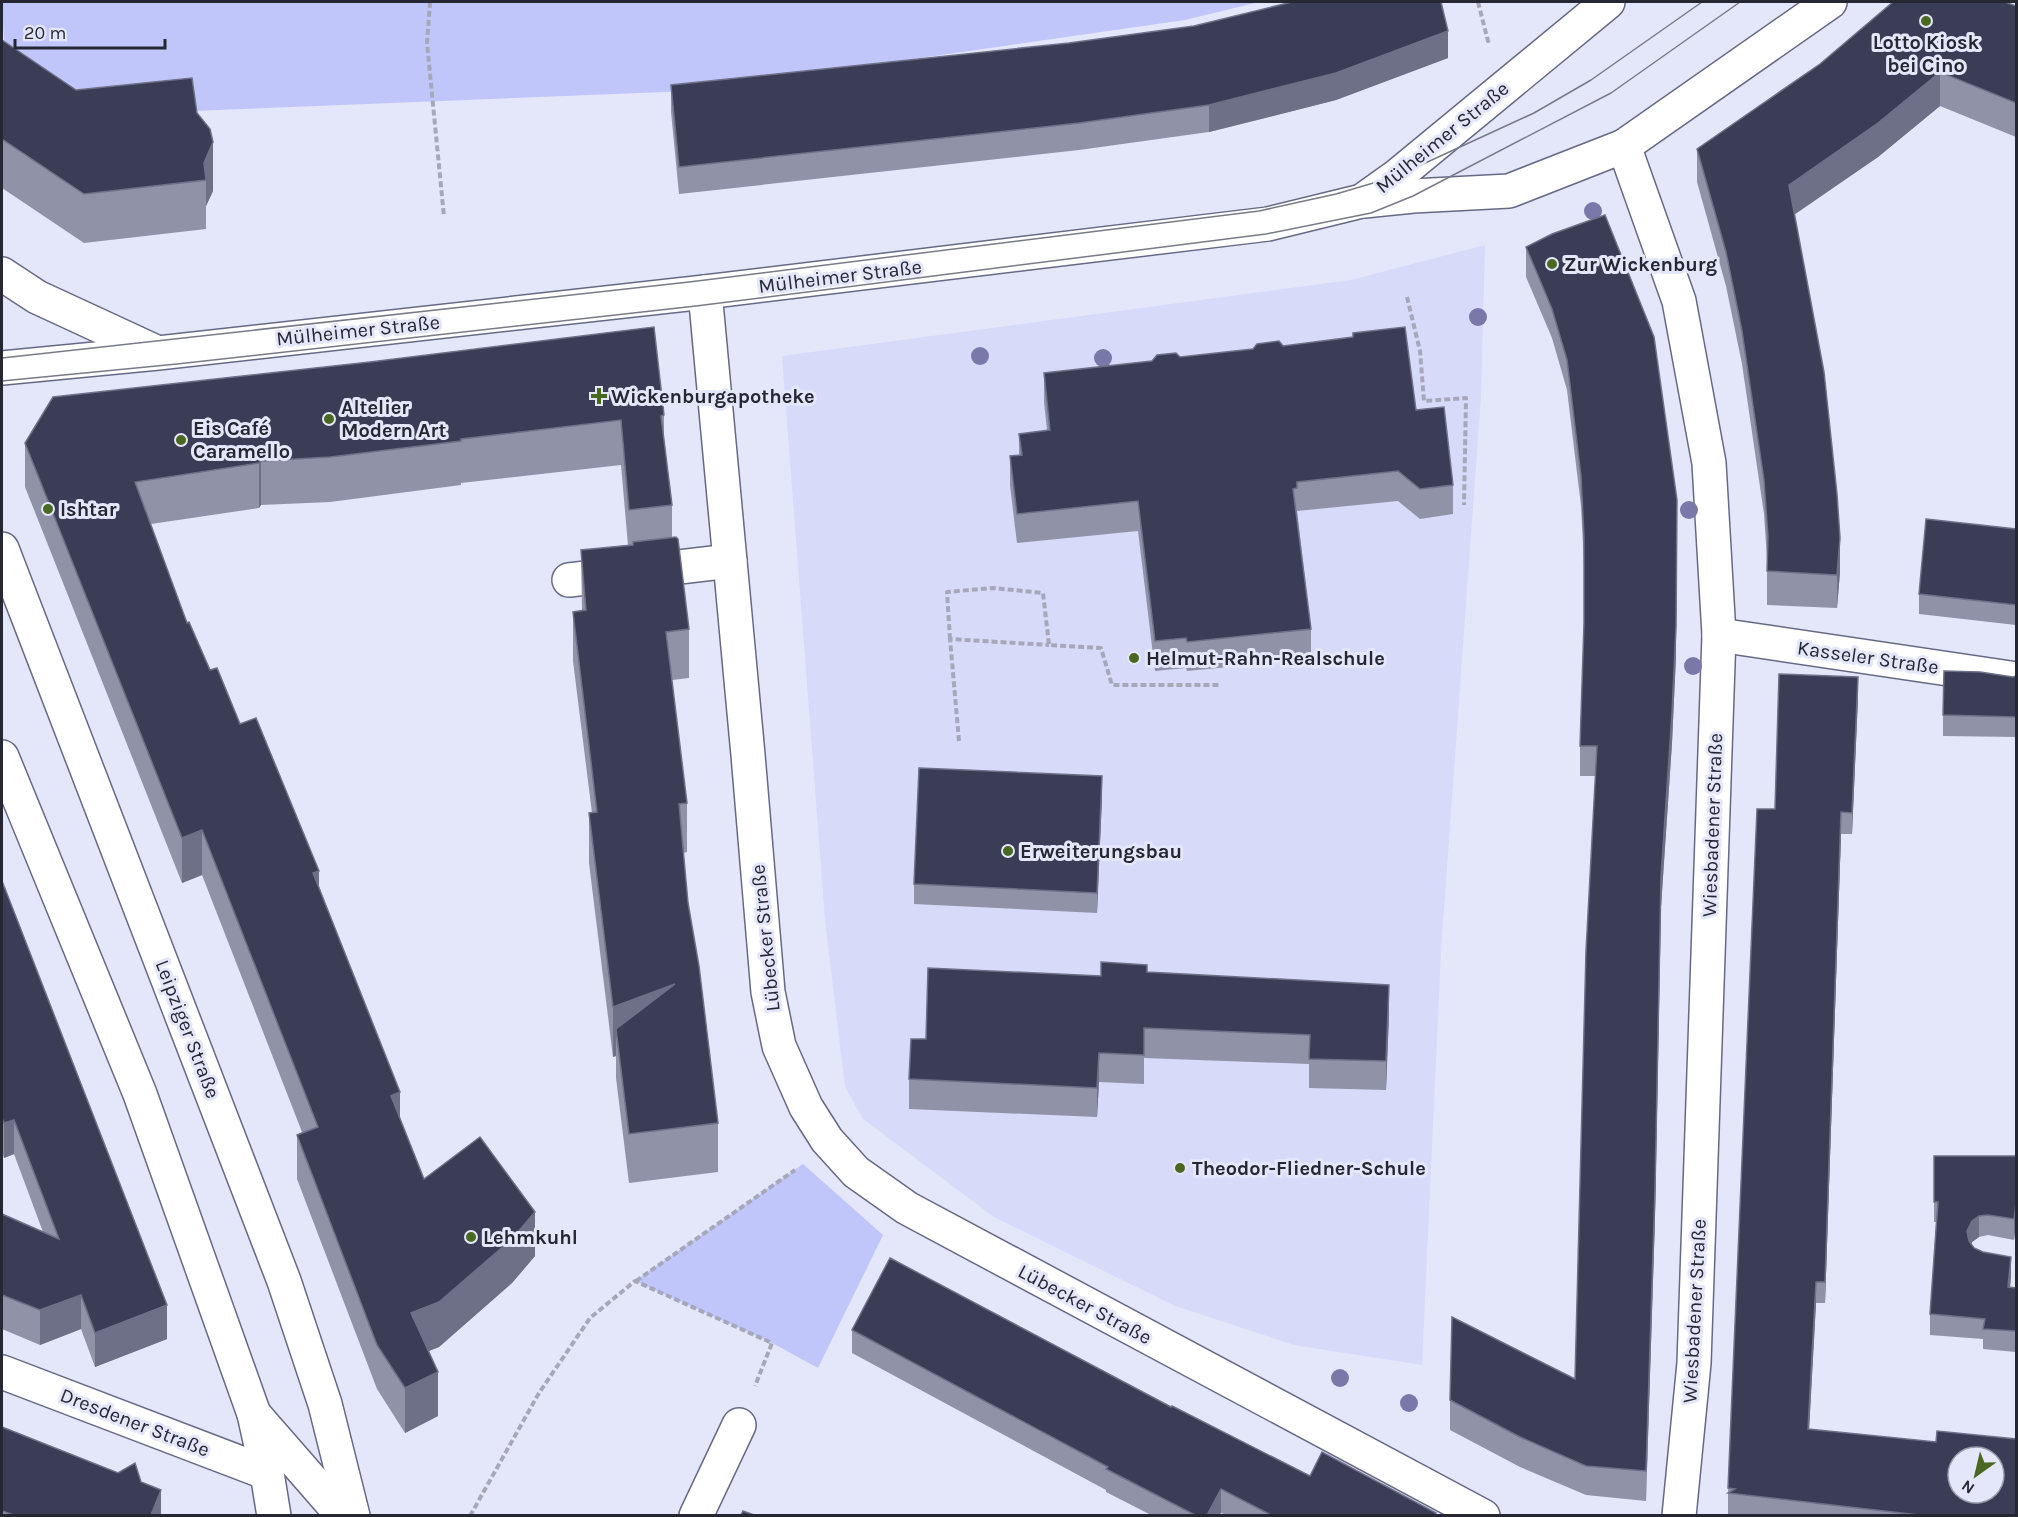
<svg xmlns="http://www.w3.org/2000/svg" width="2018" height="1517" font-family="Karla,sans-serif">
	<rect width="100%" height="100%" fill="#e4e7fa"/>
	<!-- built -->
	<path fill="#d7daf9" d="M1485,245L1481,396L1441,951L1422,1365L1294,1345L1175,1306L994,1217L863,1119L845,1087L825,920L782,356L1351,280Z"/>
	<!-- green -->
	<g fill="#c1c6fa">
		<path d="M2,2H1259L1185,20L690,91L92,115L5,61Z"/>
		<path d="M803,1164L883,1235L818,1368L772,1343L635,1281Z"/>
	</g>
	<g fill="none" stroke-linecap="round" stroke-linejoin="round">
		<defs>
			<g id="minor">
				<path d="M1624,146L1679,301L1709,463L1719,635L1694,1363L1679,1516"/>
				<path d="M705,292L748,755L768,992L779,1046L806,1107L827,1140L856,1172L907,1208L1483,1516"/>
				<path d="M569,580L730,561"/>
				<path d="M1719,635L2016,679"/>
				<path d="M2,1372L267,1473"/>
				<path d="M254,1414L343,1516"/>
				<path d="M696,1516L739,1425"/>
			</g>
			<g id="major">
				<path d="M1364,201L1413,196L1509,191L1624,146L1830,2"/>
				<path d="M2,274L37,297L156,352"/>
				<path d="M2,368L158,353L705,292L1268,224L1362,201L1397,176L1608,2"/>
				<path d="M2,549L284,1281L325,1404L353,1516"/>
				<path d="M2,757L140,1094L254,1414L267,1473L274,1516"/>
			</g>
		</defs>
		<!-- minor casing -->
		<use href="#minor" stroke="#666985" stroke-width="36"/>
		<!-- major casing -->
		<use href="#major" stroke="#666985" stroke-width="36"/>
		<!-- path -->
		<g stroke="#a6a8b9" stroke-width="4" stroke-dasharray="6 3" stroke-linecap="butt">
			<path d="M430,2L427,43L444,217"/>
			<path d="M1478,2L1488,41L1491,38"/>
			<path d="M1407,297L1420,351L1424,401L1466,398L1464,505"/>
			<path d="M950,639L947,592L993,588L1043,593L1049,645L1101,648L1112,685H1221"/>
			<path d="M959,741L950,639L1049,645"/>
			<path d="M636,1281L795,1170"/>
			<path d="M470,1516L539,1393L590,1318L635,1281L772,1343L755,1386"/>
		</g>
		<!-- minor -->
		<use href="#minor" stroke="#fff" stroke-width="33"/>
		<!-- major -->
		<use href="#major" stroke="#fff" stroke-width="33"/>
		<!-- tram -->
		<g stroke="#787a88" stroke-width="1.5">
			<path d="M2,358L689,282L1259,211L1336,194L1397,176L1534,113L1591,80L1702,2"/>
			<path d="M2,381L177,364L696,306L1266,234L1371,213L1413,196L1611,93L1740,2"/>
		</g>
	</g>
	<!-- trees -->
	<g fill="#7a78a8">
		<circle cx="1593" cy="211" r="9"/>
		<circle cx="1478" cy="317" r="9"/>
		<circle cx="980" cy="356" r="9"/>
		<circle cx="1103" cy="358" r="9"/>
		<circle cx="1689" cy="510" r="9"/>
		<circle cx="1693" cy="666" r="9"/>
		<circle cx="1340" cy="1378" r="9"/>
		<circle cx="1409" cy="1403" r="9"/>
	</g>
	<!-- wall -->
	<g fill="#9092a8">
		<path d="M2016,6V137L1940,106L1878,157L1794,215L1840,572L1837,608L1767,605V559L1764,514L1742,364L1726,286L1697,182V149Z"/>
		<path d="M2,40L76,90L197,113L213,191L206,206V229L84,243L2,188Z"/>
		<path d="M1448,58L1336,100L1209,132L1079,150L679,194L671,112V85Z"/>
		<path d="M1552,234L1676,656L1672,743L1661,907L1655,1218L1646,1501L1586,1495L1520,1467L1450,1430V1400L1575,1379L1596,776H1580V746L1584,623V565L1581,506L1567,390L1552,338L1526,277V247Z"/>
		<path d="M1283,346L1416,410L1453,485V514L1420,519L1398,501L1297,511L1311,629V659L1187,671L1186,668L1155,671L1138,531L1017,543L1010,486V456L1019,455V434L1047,430L1044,402V373Z"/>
		<path d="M664,415V438L672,505V537L689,629V678L672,680L687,803V852L683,853L688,903L718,1123V1172L629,1183L616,1078V1056L613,1057L589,863V813H592L573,661V612L582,611L581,550L628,545L621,465L461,483V485L330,502L261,505L259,508L151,524L187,623L210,670L240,724L319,886L400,1120L424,1179L535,1256L512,1283L439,1347L429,1351L438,1416L405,1433L377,1389L297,1179V1135L302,1132L202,875L182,883L25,487V443Z"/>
		<path d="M2016,529V625L1919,614V594Z"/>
		<path d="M2016,676V737L1943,736V715L2013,677Z"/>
		<path d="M1858,698L1852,834H1841L1825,1303H1816L1809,1429L2016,1515H1728V1493L1757,809H1775Z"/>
		<path d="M1102,797L1097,913L914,904V884Z"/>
		<path d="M2,881L167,1339L95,1367L81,1329L40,1345L2,1329V1214L43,1232L14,1154L4,1158L2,1152Z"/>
		<path d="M1147,972L1389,1014L1386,1090L1309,1088V1064L1144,1058V1084L1099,1082L1097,1117L909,1109V1079L926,1039L1101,976Z"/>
		<path d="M1934,1156H2016V1223L2014,1240L1988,1235L1979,1237L1972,1242L1971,1244L1974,1248L2011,1277L2010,1287L2016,1288V1352L1983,1349V1339L1930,1335V1314L1936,1222H1934Z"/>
		<path d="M852,1330L1171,1407L1310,1476L1436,1515H1226L1221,1513L1219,1515H1151L1106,1492V1490L852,1353Z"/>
		<path d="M2,1427L141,1482L161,1515H2Z"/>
	</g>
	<!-- shaded-wall -->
	<g fill="#6e7087">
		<path d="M1448,31V58L1336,100L1209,132V105Z"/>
		<path d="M1940,72V106L1878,157L1789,218V185Z"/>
		<path d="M213,142V191L206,206V180L204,163Z"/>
		<path d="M261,461V505L259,508V463Z"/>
		<path d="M1677,500L1676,656L1672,743L1661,907L1655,1218L1646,1501L1661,877Z"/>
		<path d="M1840,538V572L1837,608V575Z"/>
		<path d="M1858,677V698L1852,834V813Z"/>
		<path d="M1102,776V797L1097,913V893Z"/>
		<path d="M1841,812V834L1825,1303V1282Z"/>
		<path d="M202,830V875L182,883V838Z"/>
		<path d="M319,871V915L313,873Z"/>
		<path d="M675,984L616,1029V1056L613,1057V1007Z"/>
		<path d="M1389,985V1014L1386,1090V1061Z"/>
		<path d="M1099,1053V1082L1097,1117V1088Z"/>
		<path d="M400,1092V1137L391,1096Z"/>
		<path d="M14,1120V1154L4,1158V1123Z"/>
		<path d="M2016,1203V1223L2014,1240V1219Z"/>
		<path d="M535,1212V1256L512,1283L439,1347L411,1358V1313Z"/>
		<path d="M1979,1216V1237L1972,1242L1967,1252V1231L1972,1221Z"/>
		<path d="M2011,1257V1277L2008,1307V1287Z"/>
		<path d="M1816,1282V1303L1808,1450V1429Z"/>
		<path d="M81,1295V1329L40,1345V1310Z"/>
		<path d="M167,1305V1339L95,1367V1333Z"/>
		<path d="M438,1372V1416L405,1433V1388Z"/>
		<path d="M1221,1489V1513L1219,1515H1207Z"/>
		<path d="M161,1490V1515H151Z"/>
	</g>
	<!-- building -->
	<g fill="#3b3d56" stroke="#6e7087" stroke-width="1.5" fill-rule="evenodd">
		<path d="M1292,2H1441L1448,31L1336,73L1209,105L1079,123L679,167L671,85L1069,43L1194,26Z"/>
		<path d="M1893,2H2005L2016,6V103L1940,72L1878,123L1789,185L1824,372L1837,494L1840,538L1837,575L1767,571L1768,537L1764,480L1742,331L1726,252L1697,149L1820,64Z"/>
		<path d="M2,40L76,90L192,78L197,113L210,129L213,142L204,163L206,180L84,194L2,139Z"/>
		<path d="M1605,215L1654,337L1677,500L1676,626L1672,713L1661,877L1655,1189L1646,1471L1586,1466L1520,1437L1450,1400L1452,1317L1575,1379L1586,951L1597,746H1580L1584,623V537L1581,476L1567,360L1552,309L1526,247L1552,234Z"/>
		<path d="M654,327L664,415L661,416L672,505L629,510L621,420L461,439V441L330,457L261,461L259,463L135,482L187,623L189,622L210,670L217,668L240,724L256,718L319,871L313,873L400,1092L391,1096L424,1179L480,1137L535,1212L512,1239L439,1302L411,1313L438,1372L405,1388L377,1345L297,1135L318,1127L202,830L182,838L25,443L53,397L370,362Z"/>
		<path d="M1405,327L1416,410L1444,407L1453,485L1420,489L1398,471L1297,482V488L1293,489L1311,629L1187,642L1186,638L1155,641L1138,501L1017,514L1010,456L1022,455L1019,434L1050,430L1044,373L1152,361L1157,355L1176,353L1180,357L1253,349L1257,344L1279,341L1283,346L1353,337V333Z"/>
		<path d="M1926,519L2016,529V605L1919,594Z"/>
		<path d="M676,537L678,539L689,629L666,632L687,803L679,804L688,903L699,966L718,1123L629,1134L616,1029L675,984L613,1007L589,813L597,812L573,612L586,610L581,550L633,545V542Z"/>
		<path d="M1944,671L1980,672L2013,677L2016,676V717L1943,715Z"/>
		<path d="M1779,674L1858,677L1852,813L1841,812L1825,1282H1816L1808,1429L1936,1442L1937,1431L2016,1439V1515H1919L1728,1493L1735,1489L1728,1488L1757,809H1775ZM1958,1457H1994V1493H1958Z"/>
		<path d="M919,768L1102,776L1097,893L914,884Z"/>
		<path d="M2,881L167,1305L95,1333L81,1295L40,1310L2,1295V1214L59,1239L14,1120L4,1123L2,1118Z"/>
		<path d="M1101,962L1147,965V972L1389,985L1386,1061L1309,1059L1310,1035L1144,1028V1055L1099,1053L1097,1088L909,1079L911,1039H926L928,968L1101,976Z"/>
		<path d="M1934,1156H2016V1203L2014,1219L1988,1215L1979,1216L1972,1221L1967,1231L1969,1241L1974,1248L1983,1252L2011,1257L2008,1287L2016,1288V1331L1983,1329L1985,1319L1930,1314L1938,1202H1934Z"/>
		<path d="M890,1258L1171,1407L1172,1406L1310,1476L1322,1452L1436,1513L1434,1515H1271L1221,1489L1207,1515H1195L1106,1469L1108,1467L852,1330Z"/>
		<path d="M2,1427L118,1473L135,1463L141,1482L161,1490L151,1515H14L2,1511Z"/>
		<path d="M743,1511L754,1515H741Z"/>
	</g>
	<!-- markers -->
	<g fill="#48691f" stroke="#e4e7fa" stroke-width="2">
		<circle cx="1926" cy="21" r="6"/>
		<circle cx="1552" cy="264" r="6"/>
		<path d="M596 387h6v6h6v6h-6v6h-6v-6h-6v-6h6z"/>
		<circle cx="329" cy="419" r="6"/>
		<circle cx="181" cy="440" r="6"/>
		<circle cx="48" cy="509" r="6"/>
		<circle cx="1134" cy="658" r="6"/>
		<circle cx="1008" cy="851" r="6"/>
		<circle cx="1180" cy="1168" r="6"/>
		<circle cx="471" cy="1237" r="6"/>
	</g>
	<g text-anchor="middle" stroke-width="6" stroke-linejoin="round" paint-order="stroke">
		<!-- poi labels -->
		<g font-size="20" font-weight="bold" fill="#252732" stroke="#e4e7fa" text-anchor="start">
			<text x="1926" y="49" text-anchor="middle">Lotto Kiosk<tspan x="1926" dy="23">bei Cino</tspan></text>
			<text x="1564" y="271">Zur Wickenburg</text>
			<text x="611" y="403">Wickenburgapotheke</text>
			<text x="341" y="414">Altelier<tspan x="341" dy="23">Modern Art</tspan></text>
			<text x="193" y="435">Eis Café<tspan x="193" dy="23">Caramello</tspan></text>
			<text x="60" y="516">Ishtar</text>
			<text x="1146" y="665">Helmut-Rahn-Realschule</text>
			<text x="1020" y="858">Erweiterungsbau</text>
			<text x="1192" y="1175">Theodor-Fliedner-Schule</text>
			<text x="483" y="1244">Lehmkuhl</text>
		</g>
		<!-- street labels -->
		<g font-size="20" fill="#252732" stroke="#e4e7fa">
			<text transform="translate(1442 137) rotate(-39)" y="7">Mülheimer Straße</text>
			<text transform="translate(840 276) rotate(-7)" y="7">Mülheimer Straße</text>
			<text transform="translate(358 330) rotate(-6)" y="7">Mülheimer Straße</text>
			<text transform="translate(1868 657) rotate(8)" y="7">Kasseler Straße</text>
			<text transform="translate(1712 825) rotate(-88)" y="7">Wiesbadener Straße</text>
			<text transform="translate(765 938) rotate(-96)" y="7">Lübecker Straße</text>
			<text transform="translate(188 1029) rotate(69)" y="7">Leipziger Straße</text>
			<text transform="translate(1085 1304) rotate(28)" y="7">Lübecker Straße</text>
			<text transform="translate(1694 1311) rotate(-87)" y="7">Wiesbadener Straße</text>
			<text transform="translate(135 1422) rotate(21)" y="7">Dresdener Straße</text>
		</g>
	</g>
	<!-- border -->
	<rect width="2018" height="1517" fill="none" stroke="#252732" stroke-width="6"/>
	<!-- north arrow -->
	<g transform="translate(1976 1475) rotate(214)"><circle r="28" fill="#e4e7fa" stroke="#989aaa" stroke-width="1.5"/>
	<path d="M0-4.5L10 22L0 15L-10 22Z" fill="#48691f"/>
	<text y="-9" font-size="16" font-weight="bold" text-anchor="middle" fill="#252732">N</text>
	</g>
	<!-- scale -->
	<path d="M15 39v9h150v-9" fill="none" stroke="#252732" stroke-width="3"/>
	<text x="24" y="39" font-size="18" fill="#252732" stroke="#e4e7fa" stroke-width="4.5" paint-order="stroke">20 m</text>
</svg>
